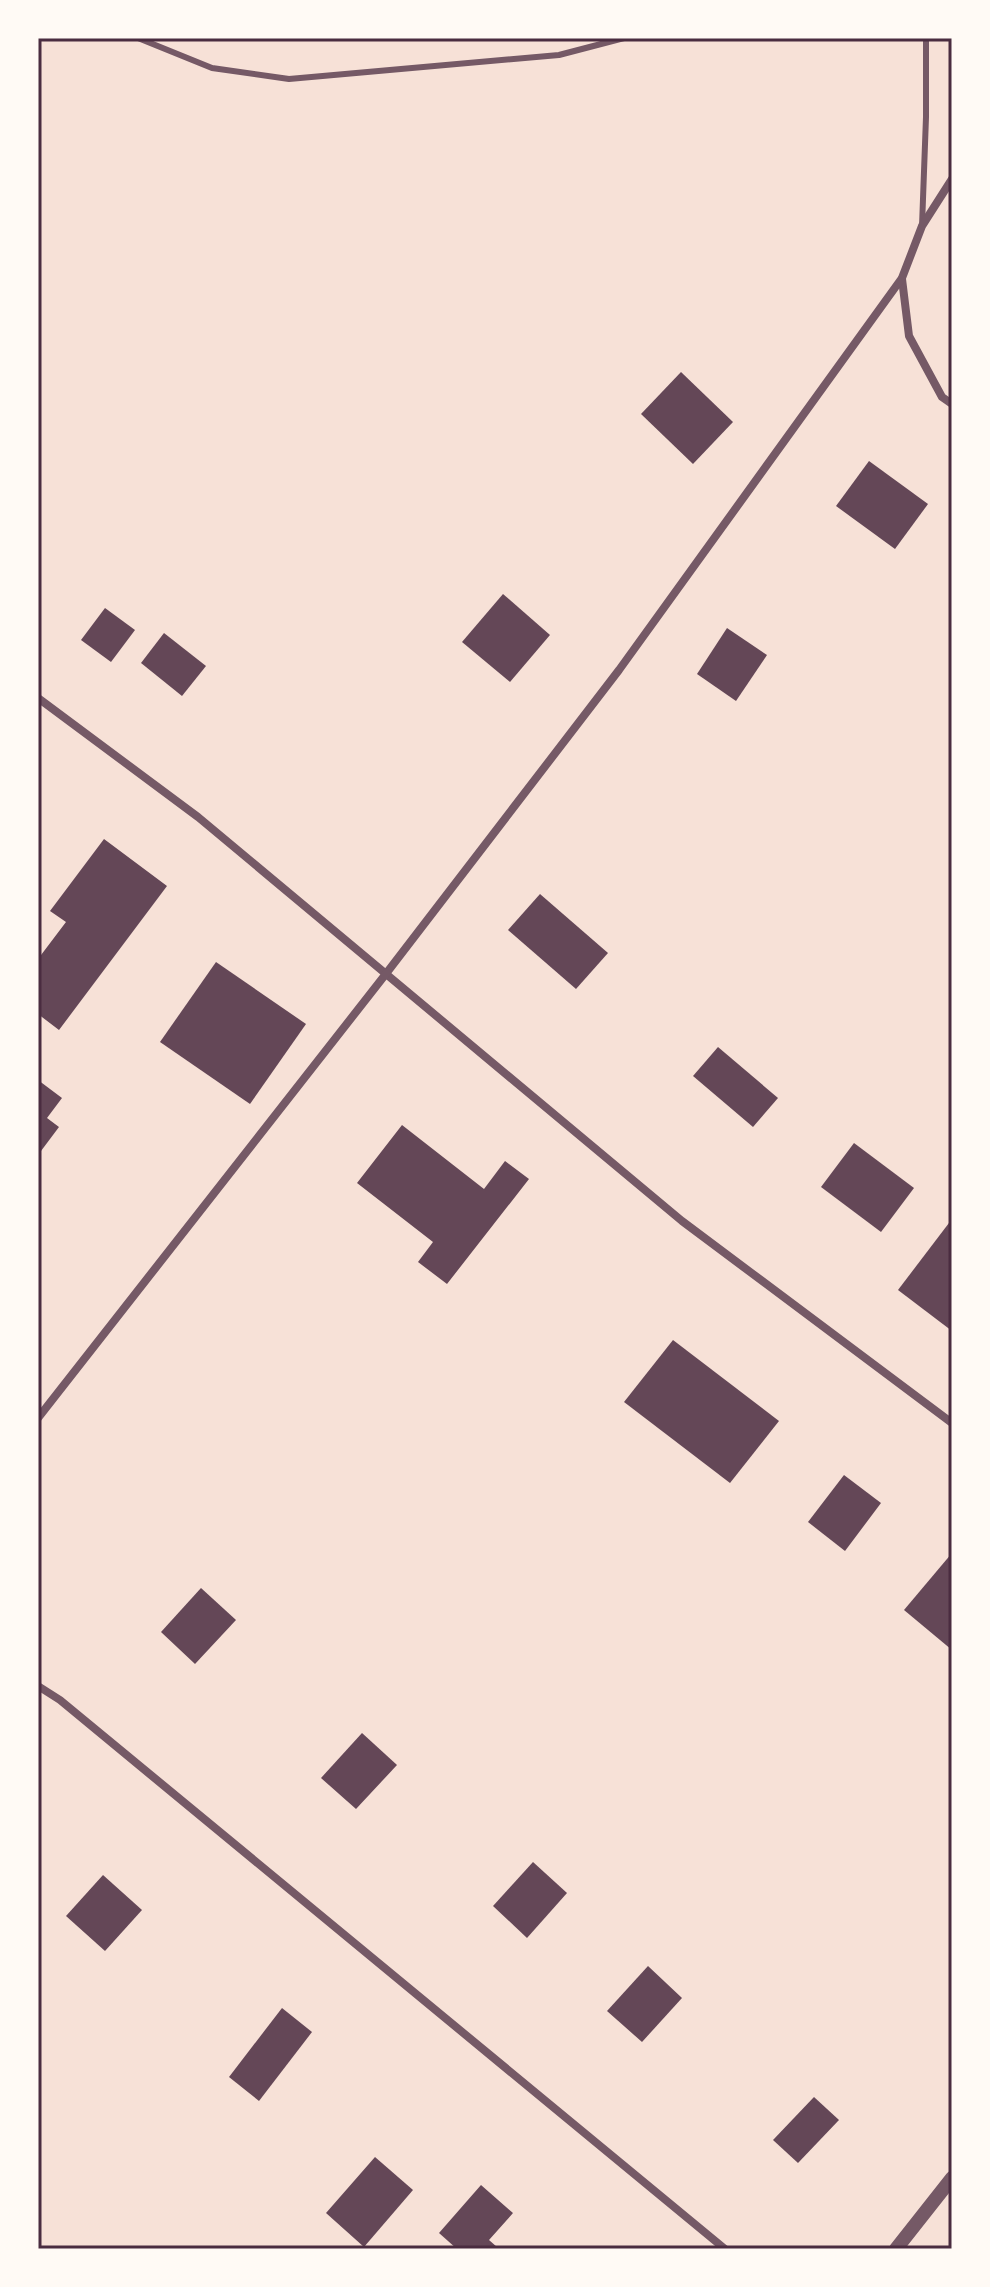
<svg xmlns="http://www.w3.org/2000/svg" width="990" height="2287" font-family="Montserrat,sans-serif">
	<rect width="100%" height="100%" fill="#f7e1d7"/>
	<!-- building -->
	<g fill="#644757">
		<path d="M681,372L733,422L693,464L641,414Z"/>
		<path d="M869,461L928,504L895,549L836,506Z"/>
		<path d="M503,594L550,635L510,682L462,642Z"/>
		<path d="M105,608L135,630L111,662L81,640Z"/>
		<path d="M727,628L767,655L736,701L697,674Z"/>
		<path d="M164,633L206,666L182,696L141,663Z"/>
		<path d="M104,839L167,886L59,1030L38,1014V959L66,922L50,911Z"/>
		<path d="M540,894L608,953L576,989L508,930Z"/>
		<path d="M216,962L306,1024L250,1104L160,1042Z"/>
		<path d="M718,1047L778,1098L753,1127L693,1076Z"/>
		<path d="M38,1080L62,1098L47,1118L59,1127L38,1155Z"/>
		<path d="M402,1125L484,1189L505,1161L529,1179L447,1284L418,1262L433,1242L357,1183Z"/>
		<path d="M854,1143L914,1188L881,1232L821,1187Z"/>
		<path d="M952,1219V1331L898,1290Z"/>
		<path d="M673,1340L779,1421L730,1483L624,1402Z"/>
		<path d="M844,1475L881,1503L845,1551L808,1522Z"/>
		<path d="M952,1553V1650L904,1610Z"/>
		<path d="M201,1588L236,1620L195,1664L161,1632Z"/>
		<path d="M362,1733L397,1765L356,1809L321,1778Z"/>
		<path d="M533,1862L567,1893L527,1938L493,1906Z"/>
		<path d="M103,1875L142,1910L105,1951L66,1916Z"/>
		<path d="M648,1966L682,1998L642,2042L607,2011Z"/>
		<path d="M282,2008L312,2032L259,2101L229,2077Z"/>
		<path d="M814,2097L839,2120L798,2163L773,2140Z"/>
		<path d="M375,2157L413,2190L364,2247L326,2213Z"/>
		<path d="M481,2185L513,2213L489,2240L497,2247L495,2249H457L439,2233Z"/>
	</g>
	<g fill="none" stroke-linecap="round" stroke-linejoin="round">
		<!-- service -->
		<g stroke="#755966" stroke-width="6">
			<path d="M138,38L212,68L289,79L559,55L624,38"/>
			<path d="M922,226L926,117V38"/>
		</g>
		<!-- minor -->
		<g stroke="#755966" stroke-width="8">
			<path d="M902,279L909,336L942,397L952,404"/>
			<path d="M38,698L198,817L682,1221L952,1423"/>
			<path d="M38,1418L385,975L619,670L902,278L922,226L952,179"/>
			<path d="M38,1686L60,1700L725,2249"/>
		</g>
		<!-- tertiary -->
		<path stroke="#755966" stroke-width="14" d="M896,2249L952,2178"/>
	</g>
	<!-- border -->
	<rect width="990" height="2287" fill="none" stroke="#fffaf5" stroke-width="80"/>
	<rect x="40" y="40" width="910" height="2207" fill="none" stroke="#4a2c40" stroke-width="3"/>
</svg>
